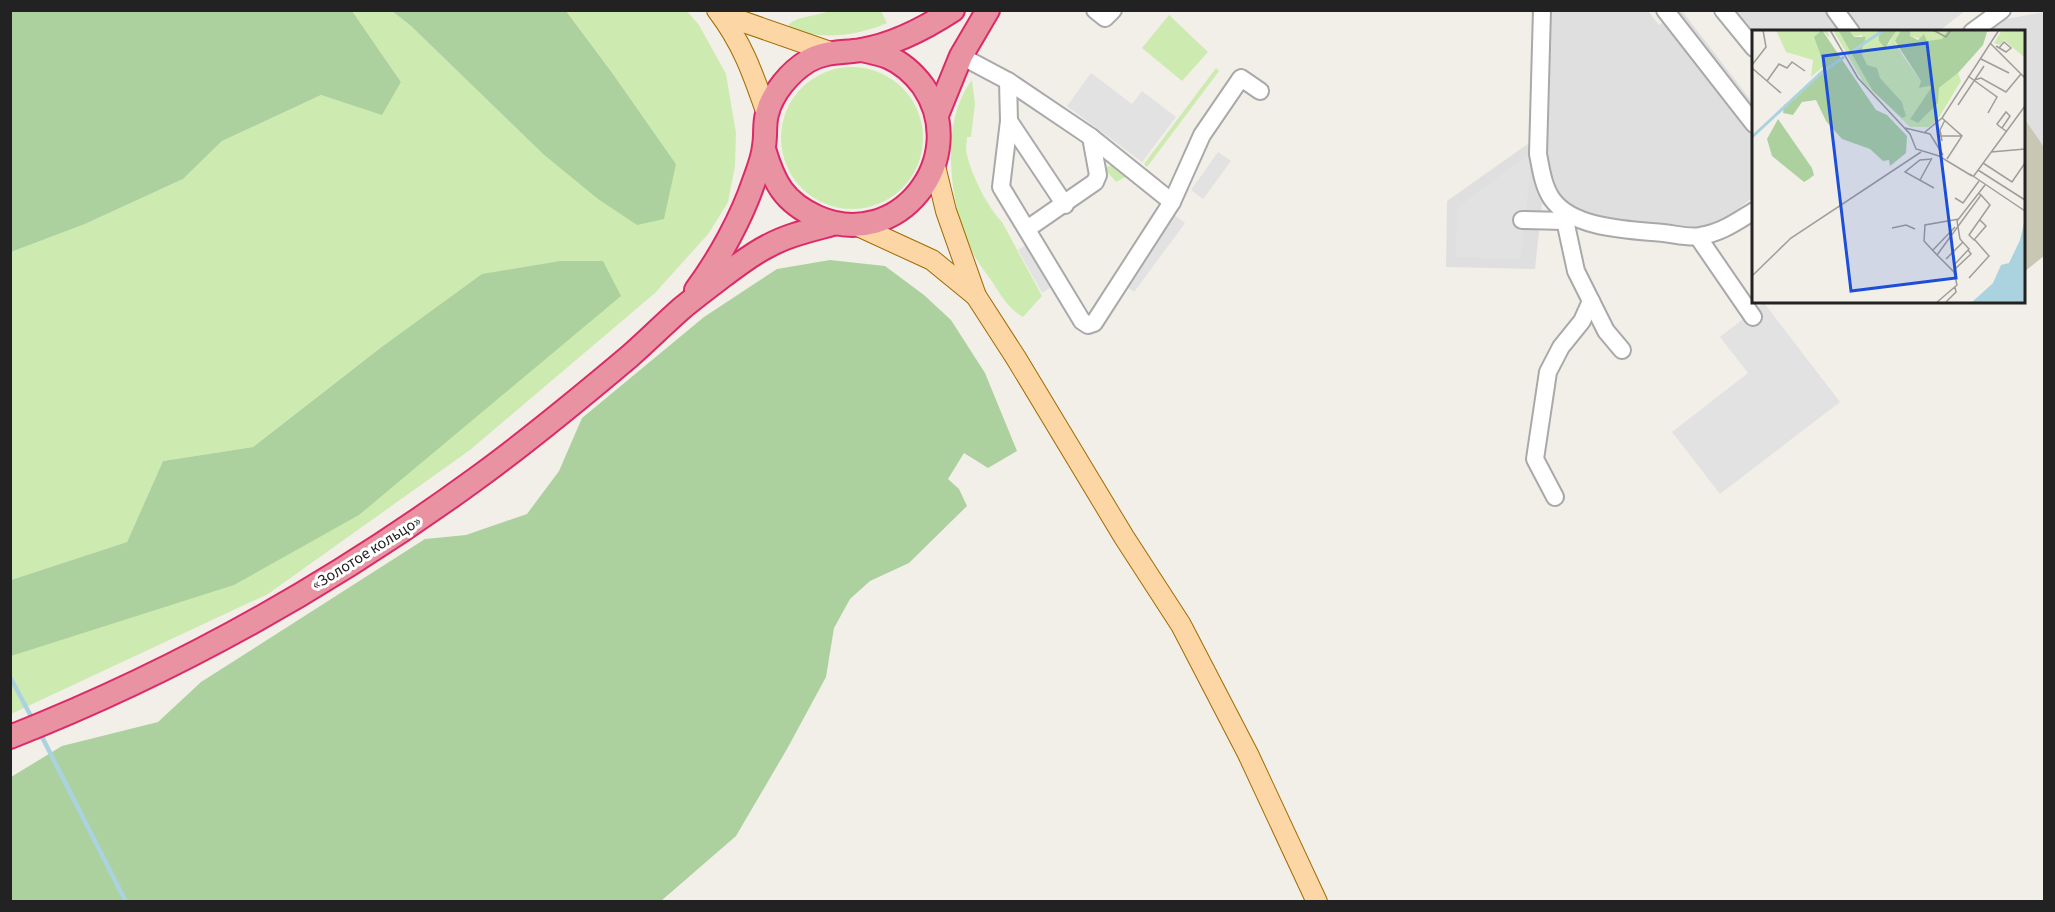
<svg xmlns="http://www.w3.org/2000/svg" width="2055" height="912" font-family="'Source Sans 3',sans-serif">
	<rect width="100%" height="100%" fill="#f2efe9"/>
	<!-- residential -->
	<g fill="#e0dfdf">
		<path d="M1548,11H1648L1659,25L1678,11H1682L1753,103V197L1722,222L1707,230L1602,220L1569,206L1542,204L1535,269L1446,267L1447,201L1535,139Z"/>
		<path d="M1735,11H1965L1939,31L1754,32L1753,34Z"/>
		<path d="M2044,12V147L2024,118V32H1989L2006,19Z"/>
	</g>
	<!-- construction -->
	<path fill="#c7c7b4" d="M2024,118L2044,147V256L2024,272Z"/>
	<!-- grass -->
	<g fill="#cdebb0">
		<path d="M832,10L881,11L887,23C855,37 823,39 789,30V24C800,15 819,16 832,10Z"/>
		<path d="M352,11H392L411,26L543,154L676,164L613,74L566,11H687L699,25L726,74L736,133L735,166L728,202L709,233L655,293L470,450L268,594L11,714L10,656L560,261L522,268L379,349L253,447L163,461L127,542L11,580V252L85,224L183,179L222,141L321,95L382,114L401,82Z"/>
		<path d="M1169,15L1208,52L1182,81L1142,48Z"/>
		<circle cx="852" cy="138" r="71"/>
		<path d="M1216,68L1219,71L1147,167L1144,164Z"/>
		<path d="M972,80L975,104L971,137H967C967,143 965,150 967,155C972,176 987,206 1002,222L1042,296L1023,317C1010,310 1001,296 993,283C982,268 971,253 965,236C949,192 941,119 972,80Z"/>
		<path d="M1114,164L1131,174L1116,182L1104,168Z"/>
	</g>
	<!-- forest -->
	<g fill="#add19e">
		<path d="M11,10L352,11L401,82L382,115L321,95L222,141L183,179L85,224L11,252Z"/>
		<path d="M392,11H566L613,74L676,164L664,219L637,225L598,199L543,154L411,26Z"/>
		<path d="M830,260L885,266L924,295L951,320L985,373L1017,451L988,468L964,453L948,479L959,489L967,506L909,563L870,581L850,599L834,628L826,677L787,749L736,836L661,901H11V777L62,746L158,722L201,682L425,539L466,535L527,514L559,471L582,418L704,317L777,269Z"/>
		<path d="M560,261H603L621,296L359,515L234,585L11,656V580L127,542L163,461L253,447L379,349L482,274Z"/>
	</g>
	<!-- parking -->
	<g fill="#e2e2e2">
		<path d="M1091,73L1132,104L1142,91L1176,117L1142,162L1067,106Z"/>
		<path d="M1533,151L1520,259L1456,257L1457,208Z"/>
		<path d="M1218,152L1231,161L1203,199L1191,190Z"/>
		<path d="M1173,214L1185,223L1134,292L1122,283Z"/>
		<path d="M1026,245L1050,288L1042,293L1018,250Z"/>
		<path d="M1764,303L1840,402L1720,494L1672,432L1748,373L1720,337Z"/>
	</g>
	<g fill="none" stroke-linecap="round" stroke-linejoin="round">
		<!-- stream -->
		<g stroke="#aad3df" stroke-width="4.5">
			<path d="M10,677L33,720"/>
			<path d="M40,733L126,902"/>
		</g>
		<defs>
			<g id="minor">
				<path d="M1095,10L1105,18L1113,10"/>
				<path d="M1542,10L1538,154C1541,169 1543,186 1552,199C1573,229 1630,230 1663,233C1674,234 1689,238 1700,236C1721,233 1736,222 1754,211"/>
				<path d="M1665,10L1754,124"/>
				<path d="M1723,10L1754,48"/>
				<path d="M1835,10L1851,32"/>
				<path d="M1972,32L2002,10"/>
				<path d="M961,56L1008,81L1091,137L1172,202"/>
				<path d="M1008,81L1009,121L1001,187L1082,321L1088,325L1094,323L1172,202L1202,135L1241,78L1260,91"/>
				<path d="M1009,121L1065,205"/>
				<path d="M1563,211L1576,271L1606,331L1622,350"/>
				<path d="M1522,220L1565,221"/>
				<path d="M1027,229L1095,182L1098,175L1091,137"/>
				<path d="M1698,237L1753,317"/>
				<path d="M1555,497L1535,459L1548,372L1561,347L1582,321L1591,301"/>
			</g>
			<g id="major">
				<path d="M717,10C743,44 753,74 767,114"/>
				<path d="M726,10L741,21L830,52"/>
				<path d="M935,166L946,211L976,296L1016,358L1124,537L1181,625L1248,754L1317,902"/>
				<path d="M858,226L932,260L976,296"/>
			</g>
			<g id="highway">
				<path d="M937,115L961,56L988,10"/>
				<path d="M764,149C774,183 784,202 817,217C898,253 972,158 923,86C914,74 902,63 888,57C880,54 870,52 862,50"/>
				<path d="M696,290C719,259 742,217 754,181C758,170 763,158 764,146C766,136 764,124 767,114C772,93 790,72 808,61C825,51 842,53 861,50C892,45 927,27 953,10"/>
				<path d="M10,737C175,672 330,585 473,481C527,442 579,399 630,356C647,341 663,325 681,309C694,298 709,287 723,276C737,266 752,254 768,246C788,235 811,230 833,224"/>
			</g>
		</defs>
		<!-- minor casing -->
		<use href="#minor" stroke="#a9a9a9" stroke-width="20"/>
		<!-- major casing -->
		<use href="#major" stroke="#a06b00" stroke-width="22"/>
		<!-- highway casing -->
		<use href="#highway" stroke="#dc2a67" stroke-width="26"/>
		<!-- minor -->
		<use href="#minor" stroke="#fff" stroke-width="16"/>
		<!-- major -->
		<use href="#major" stroke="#fcd6a4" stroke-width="20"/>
		<!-- highway -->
		<use href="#highway" stroke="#e892a2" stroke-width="22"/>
	</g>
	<g text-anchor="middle" stroke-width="6" stroke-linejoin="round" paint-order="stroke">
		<!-- street labels -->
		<g font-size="16" fill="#222" stroke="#fff">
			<text transform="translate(366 552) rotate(-32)" y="6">«Золотое кольцо»</text>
		</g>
	</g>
	<!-- overview -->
	<g transform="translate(1752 30)">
		<rect width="273" height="273" fill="#f2efe9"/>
		<path d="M24,0H75L78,8L70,0L72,36L59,47L61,30L34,22ZM81,0H86L100,24L153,81L150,72L115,35L109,22L110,5L101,7L97,0H126L127,11L137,14L144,0H149L143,12L151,26L169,51L181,55L158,89L185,68L187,58L206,43L209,51L186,89L177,97H158L111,52ZM159,0H196L190,10L175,11L158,6ZM250,0H273V28L252,10L248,15L242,13Z" fill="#cdebb0"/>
		<path d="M70,0L124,80L135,85L155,106L154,123L138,136L137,130L131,131L118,119L90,109L74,91L64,70L50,72L41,85L31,83L32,75L44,68L73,37L62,7ZM86,0H97L102,7H114L109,22L115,35L125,38L128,48L150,72L154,86L150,88L121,61ZM126,0L144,1L133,18L127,11ZM149,0H159L158,6L166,10L172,4L175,11L190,9L196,0H242L235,2L231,15L206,43L187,58L186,73L166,93L158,89L181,55L167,58L169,51L143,11ZM26,89L60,138L62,145L57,149L52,152L20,126L15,109Z" fill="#add19e"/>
		<path d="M273,189V272L219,273L241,253L249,235L257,233L268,210Z" fill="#aad3df"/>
		<path fill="none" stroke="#aad3df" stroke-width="3" d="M96,24L132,0M0,107L69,43L92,27"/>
		<path fill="none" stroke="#9f9d99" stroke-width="1.5" d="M78,0L106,48L158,104L164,119L187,126L220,146M181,0L194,7L199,0M238,13L273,48M244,16L254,22L259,18L252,12L247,18M229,29L257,43M0,35L14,17L11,0M0,38L29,63M216,46L245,67L236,83M222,50L229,48L254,62L269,44M15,51L27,34L35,38L40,32L53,41M206,75L232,36M190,88L210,106L195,129M153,98L178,104L191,125M250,98L258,86L254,82L245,94L247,96L254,101M173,102L190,88L247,0M188,106H209M190,111L188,100L193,90M239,122L273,119M180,129L168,130L153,142L182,158M231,133L260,152L273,133M226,140L273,170M218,144L273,181M221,147L273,76M168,150L180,128M203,168L211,173L227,151M228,190L234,196L222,210L217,205L238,175L229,165M140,198L154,195L163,199M181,220L203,197M216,220L219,224L204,238L202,235L217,219L208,209L205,191L233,155M185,225L172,211L173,195L207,189M194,229L211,212M0,246L39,208L169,122M217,248L237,226L223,210M194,272L204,262L203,257M184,273L205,255L202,242L185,225L229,165L226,163"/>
		<path fill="#1d4ed8" fill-opacity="0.15" stroke="#1d4ed8" stroke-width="3" d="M175,13L204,248L99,261L71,26Z"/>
		<rect width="273" height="273" fill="none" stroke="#222" stroke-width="3"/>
	</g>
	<!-- border -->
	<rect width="2055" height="912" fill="none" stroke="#222222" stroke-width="24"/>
</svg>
